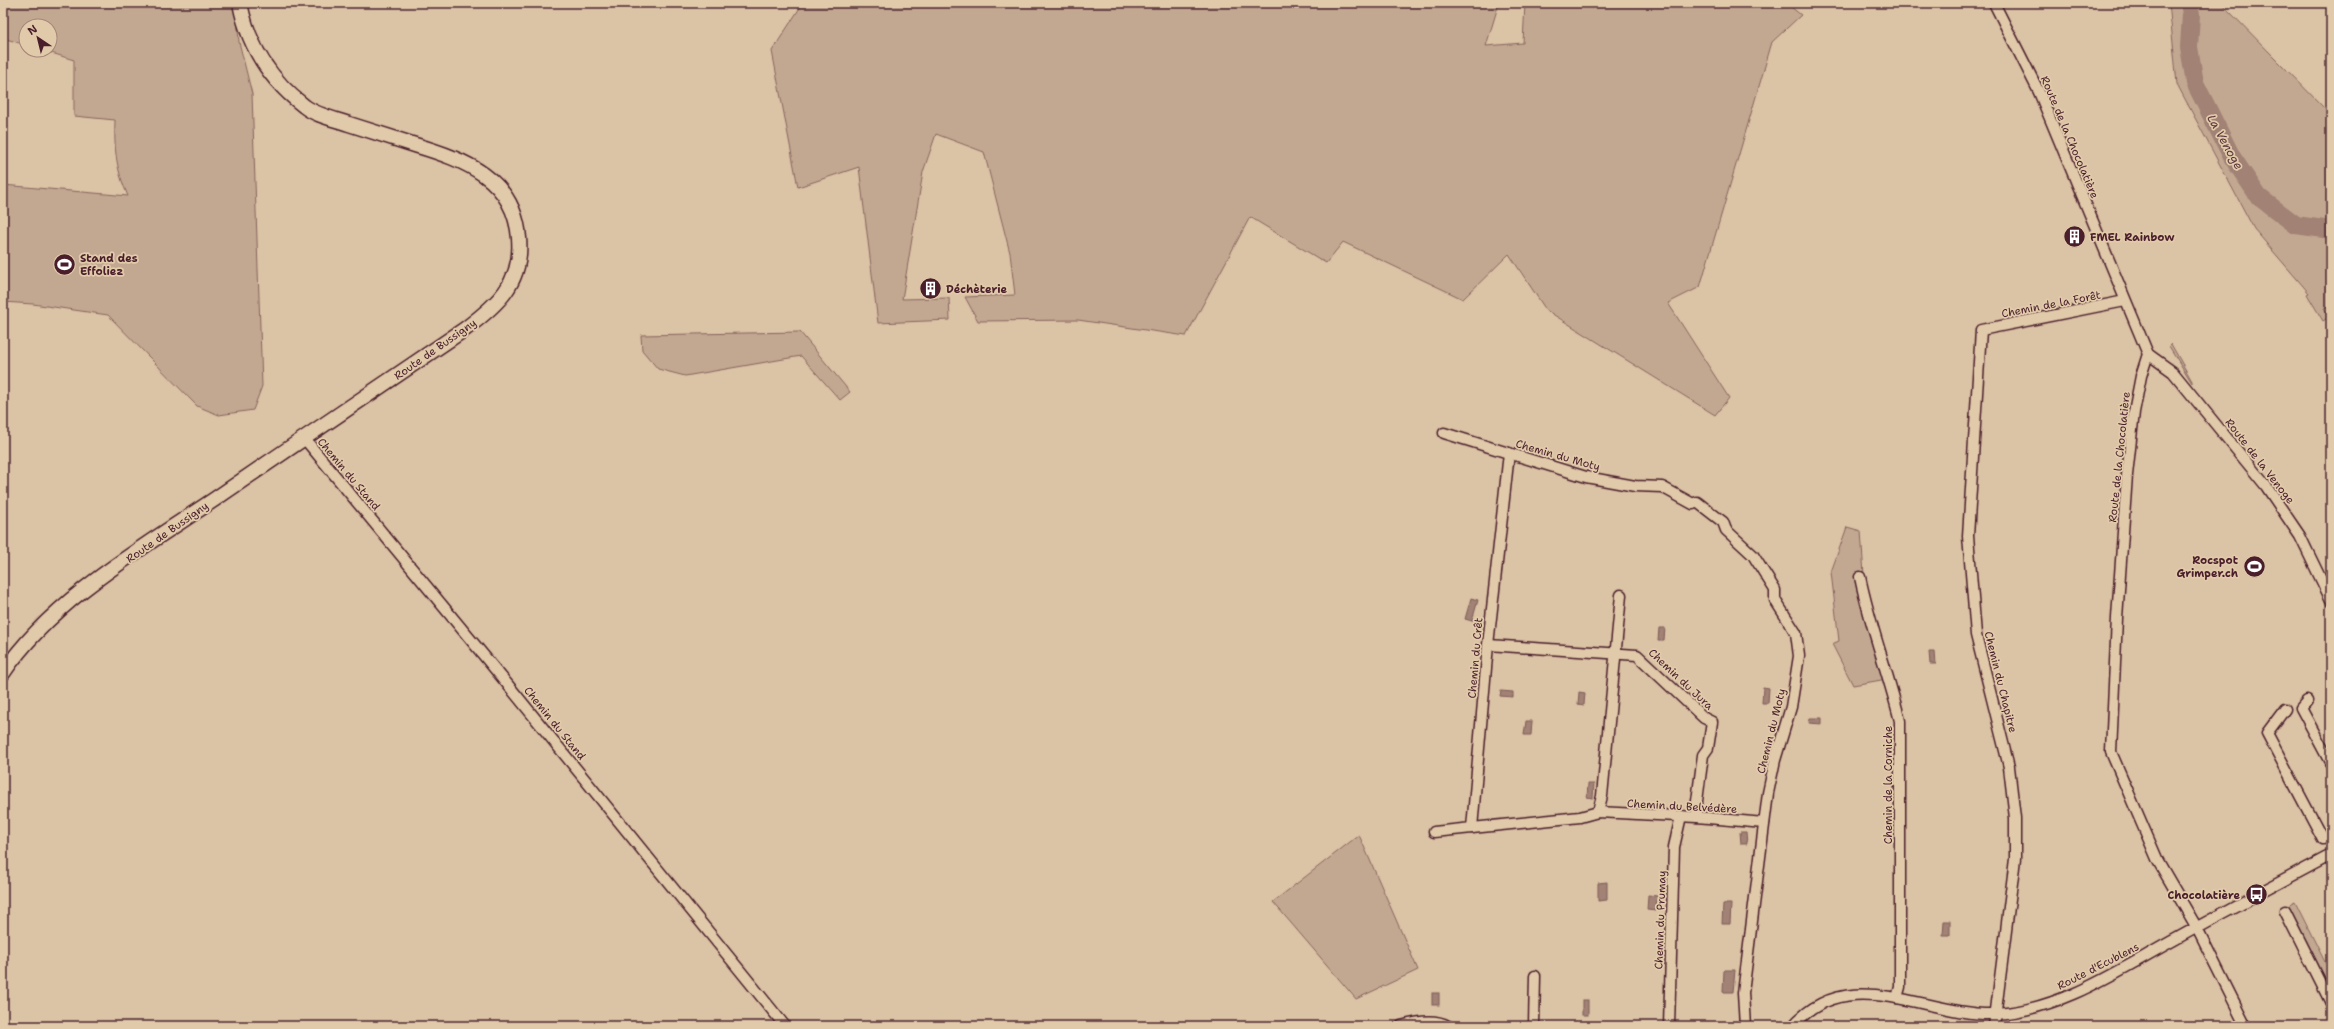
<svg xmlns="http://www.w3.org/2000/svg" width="2334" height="1029" font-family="'Shantell Sans',sans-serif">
	<rect width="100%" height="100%" fill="#dbc3a5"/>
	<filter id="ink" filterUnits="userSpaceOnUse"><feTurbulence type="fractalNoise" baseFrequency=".025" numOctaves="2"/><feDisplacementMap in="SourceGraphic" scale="8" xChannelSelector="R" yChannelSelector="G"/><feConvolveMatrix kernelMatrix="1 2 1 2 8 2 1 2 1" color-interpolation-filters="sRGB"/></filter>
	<g filter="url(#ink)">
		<!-- green -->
		<g fill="#c3a891" stroke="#86645e">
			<path d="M3,3H236L239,42L252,94L262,386L253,410L219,415L197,406L108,315L33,304L3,302V185L128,196C116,170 114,149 115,120L74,116V60L42,50H50V26H26V45L3,38Z"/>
			<path d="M803,3H1499L1486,46L1523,43L1525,3H1786L1801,15L1772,42L1700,287L1668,303L1729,398L1715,415L1546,310L1509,254L1463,299L1343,242L1326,263L1250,217L1186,336L1078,320L978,321L965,297L1015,295L1010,253L984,152L936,134L923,172L902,299L949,298L950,320L878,323L859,167L798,187L772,51Z"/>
			<path d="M2169,3H2221L2331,115V305L2324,308L2329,317L2323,321L2307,294L2309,293L2254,229L2177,84Z"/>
			<path d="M800,332L850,392L840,400L801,356L685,376L658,369L642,350L641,335Z"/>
			<path d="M2171,344L2192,381V383L2169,346Z"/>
			<path d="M1847,527L1861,531L1865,590L1887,679L1853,685L1832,644L1839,641L1831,572Z"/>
			<path d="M1359,835L1418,970L1356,999L1273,902Z"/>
			<path d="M2295,902L2331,974V1003L2284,908Z"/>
		</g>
		<!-- water -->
		<g fill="#a18275" stroke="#7e5a57">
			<path d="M1471,598L1478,600L1472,621L1465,619Z"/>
			<path d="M1659,628H1665L1664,640H1658Z"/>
			<path d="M1929,652H1935L1936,664H1930Z"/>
			<path d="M1763,687L1769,688L1768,703H1762Z"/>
			<path d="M1501,691L1513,692V697L1500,696Z"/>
			<path d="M1579,692L1585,693L1584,705L1578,704Z"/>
			<path d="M1810,718H1822V724L1809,723Z"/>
			<path d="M1526,721H1532L1531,735H1524Z"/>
			<path d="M1588,784H1594L1593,798L1587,797Z"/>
			<path d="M1740,832H1746L1747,844H1741Z"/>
			<path d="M1607,882V900L1598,901V883Z"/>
			<path d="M1648,895L1657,896L1656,911L1647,910Z"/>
			<path d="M1723,904H1731L1730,924H1722Z"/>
			<path d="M1944,921H1950V935H1943Z"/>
			<path d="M1724,970H1735L1733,992H1723Z"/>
			<rect x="1432" y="993" width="7" height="12"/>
			<rect x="1582" y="1000" width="6" height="15"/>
		</g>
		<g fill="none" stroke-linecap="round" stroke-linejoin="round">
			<!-- river -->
			<path stroke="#a18275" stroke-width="18" d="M2189,3L2191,14L2189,47L2195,83L2232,157L2259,197L2296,225L2331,230"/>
			<defs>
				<g id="street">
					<path d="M1994,3L2039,92L2148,354L2141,376L2134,412L2127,475L2117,618L2111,752L2158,861L2197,928L2246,1026"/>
					<path d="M2148,354L2173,372L2266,486L2300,536L2331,600"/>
					<path d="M1444,433L1586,477L1635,486L1662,487L1693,504L1697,502L1723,522L1726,530L1753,555L1775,590V600L1796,633L1799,656L1791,707L1775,760L1768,793L1743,993L1745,1026"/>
					<path d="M304,438L504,680L785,1026"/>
					<path d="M1860,577C1870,626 1888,672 1900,721V987L1897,998"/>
					<path d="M1488,645L1637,655L1704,718L1712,722L1708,748L1703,755L1697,801V817"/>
					<path d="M2307,701L2301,708L2331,764"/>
					<path d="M2285,709L2267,733L2323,839L2331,835"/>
					<path d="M1598,812L1602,796L1621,595"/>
					<path d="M1472,828L1580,817L1598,812L1697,817L1764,823"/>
					<path d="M1434,832L1472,828L1488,645L1509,453"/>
					<path d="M2285,911L2331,1003"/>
					<path d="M1401,1026C1415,1022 1435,1018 1448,1026"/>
					<path d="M1534,1026L1535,976"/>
					<path d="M1669,1026L1674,847L1681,816"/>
					<path d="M1793,1026C1849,961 1927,1017 1996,1014C2061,1010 2119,970 2174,940C2226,911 2279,883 2331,855"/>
					<path d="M1994,1026L2015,859V818L2009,767L1976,635L1968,536L1981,330L2125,301"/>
				</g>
				<path id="secondary" d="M3,673C53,599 142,548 215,499C298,442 381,386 465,329C497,305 523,283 519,238C514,178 465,160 415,145C393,138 371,131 349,124C334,119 315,115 304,106C270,80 248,45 240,3"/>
			</defs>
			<!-- street casing -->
			<use href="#street" stroke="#4a1f2b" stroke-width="13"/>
			<!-- secondary casing -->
			<use href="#secondary" stroke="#4a1f2b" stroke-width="17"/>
			<!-- street -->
			<use href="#street" stroke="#e1caaa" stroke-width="10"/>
			<!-- secondary -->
			<use href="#secondary" stroke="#e1caaa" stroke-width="14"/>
		</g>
	</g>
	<!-- icons -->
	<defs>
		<symbol id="building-disc" viewBox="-11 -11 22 22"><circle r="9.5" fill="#4a1f2b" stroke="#e1caaa"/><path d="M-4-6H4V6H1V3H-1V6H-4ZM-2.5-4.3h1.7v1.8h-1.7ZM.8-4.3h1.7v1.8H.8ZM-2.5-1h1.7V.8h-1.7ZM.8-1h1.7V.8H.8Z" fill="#fff"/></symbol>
		<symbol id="stadium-disc" viewBox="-11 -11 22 22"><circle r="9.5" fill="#4a1f2b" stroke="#e1caaa"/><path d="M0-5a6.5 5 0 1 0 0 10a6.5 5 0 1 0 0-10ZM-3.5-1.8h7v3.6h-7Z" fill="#fff"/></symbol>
		<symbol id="bus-disc" viewBox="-11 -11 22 22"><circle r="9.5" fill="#4a1f2b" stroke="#e1caaa"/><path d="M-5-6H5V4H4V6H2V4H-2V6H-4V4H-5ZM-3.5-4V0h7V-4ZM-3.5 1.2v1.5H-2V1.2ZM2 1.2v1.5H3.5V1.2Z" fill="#fff"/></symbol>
	</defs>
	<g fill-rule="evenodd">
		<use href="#building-disc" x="2062" y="224" width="25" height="25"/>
		<use href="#stadium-disc" x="52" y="252" width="25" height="25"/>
		<use href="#building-disc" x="918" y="276" width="25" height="25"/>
		<use href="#stadium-disc" x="2242" y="554" width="25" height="25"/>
		<use href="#bus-disc" x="2244" y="882" width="25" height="25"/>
	</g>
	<g text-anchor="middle" stroke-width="3.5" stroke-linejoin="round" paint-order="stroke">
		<!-- street labels -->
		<g font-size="11" fill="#4a1f2b" stroke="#e1caaa">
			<text transform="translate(2070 137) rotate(67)" y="4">Route de la Chocolatière</text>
			<text transform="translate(2051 304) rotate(-11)" y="4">Chemin de la Forêt</text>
			<text transform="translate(435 349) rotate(-35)" y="4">Route de Bussigny</text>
			<text transform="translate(1558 455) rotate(16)" y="4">Chemin du Moty</text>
			<text transform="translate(2119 457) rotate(-84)" y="4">Route de la Chocolatière</text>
			<text transform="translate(2260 461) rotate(52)" y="4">Route de la Venoge</text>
			<text transform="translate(349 474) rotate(50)" y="4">Chemin du Stand</text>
			<text transform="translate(167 532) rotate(-35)" y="4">Route de Bussigny</text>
			<text transform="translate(1475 658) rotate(-85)" y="4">Chemin du Crêt</text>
			<text transform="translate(1681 679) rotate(43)" y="4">Chemin du Jura</text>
			<text transform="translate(2001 682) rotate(76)" y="4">Chemin du Chapitre</text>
			<text transform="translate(555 723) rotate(51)" y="4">Chemin du Stand</text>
			<text transform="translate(1771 731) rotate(-76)" y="4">Chemin du Moty</text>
			<text transform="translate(1888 785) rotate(-90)" y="4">Chemin de la Corniche</text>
			<text transform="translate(1682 806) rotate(3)" y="4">Chemin du Belvédère</text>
			<text transform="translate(1660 920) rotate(-88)" y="4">Chemin du Prumay</text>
			<text transform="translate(2098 966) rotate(-27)" y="4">Route d'Ecublens</text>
		</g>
		<!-- poi labels -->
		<g font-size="11" font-weight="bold" fill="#4a1f2b" stroke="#e1caaa" text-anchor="start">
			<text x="2090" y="241">FMEL Rainbow</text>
			<text x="80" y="262">Stand des<tspan x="80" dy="13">Effoliez</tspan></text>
			<text x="946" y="293">Déchèterie</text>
			<text x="2238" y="564" text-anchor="end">Rocspot<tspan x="2238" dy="13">Grimper.ch</tspan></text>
			<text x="2240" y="899" text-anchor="end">Chocolatière</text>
		</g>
		<!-- water labels -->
		<g font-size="12" font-style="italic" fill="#5b333a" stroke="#e1caaa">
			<text transform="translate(2225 142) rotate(61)" y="4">La Venoge</text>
		</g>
	</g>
	<!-- margin -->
	<rect width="2334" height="1029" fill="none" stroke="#e1caaa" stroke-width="16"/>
	<rect x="8" y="8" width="2318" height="1013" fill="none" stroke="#4a1f2b" stroke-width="1.5" filter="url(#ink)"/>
	<!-- north arrow -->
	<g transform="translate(38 38) rotate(325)"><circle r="19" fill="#e1caaa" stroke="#a58677"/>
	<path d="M0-3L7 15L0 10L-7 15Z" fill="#4a1f2b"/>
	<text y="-6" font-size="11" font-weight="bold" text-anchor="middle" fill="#4a1f2b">N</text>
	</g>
</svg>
